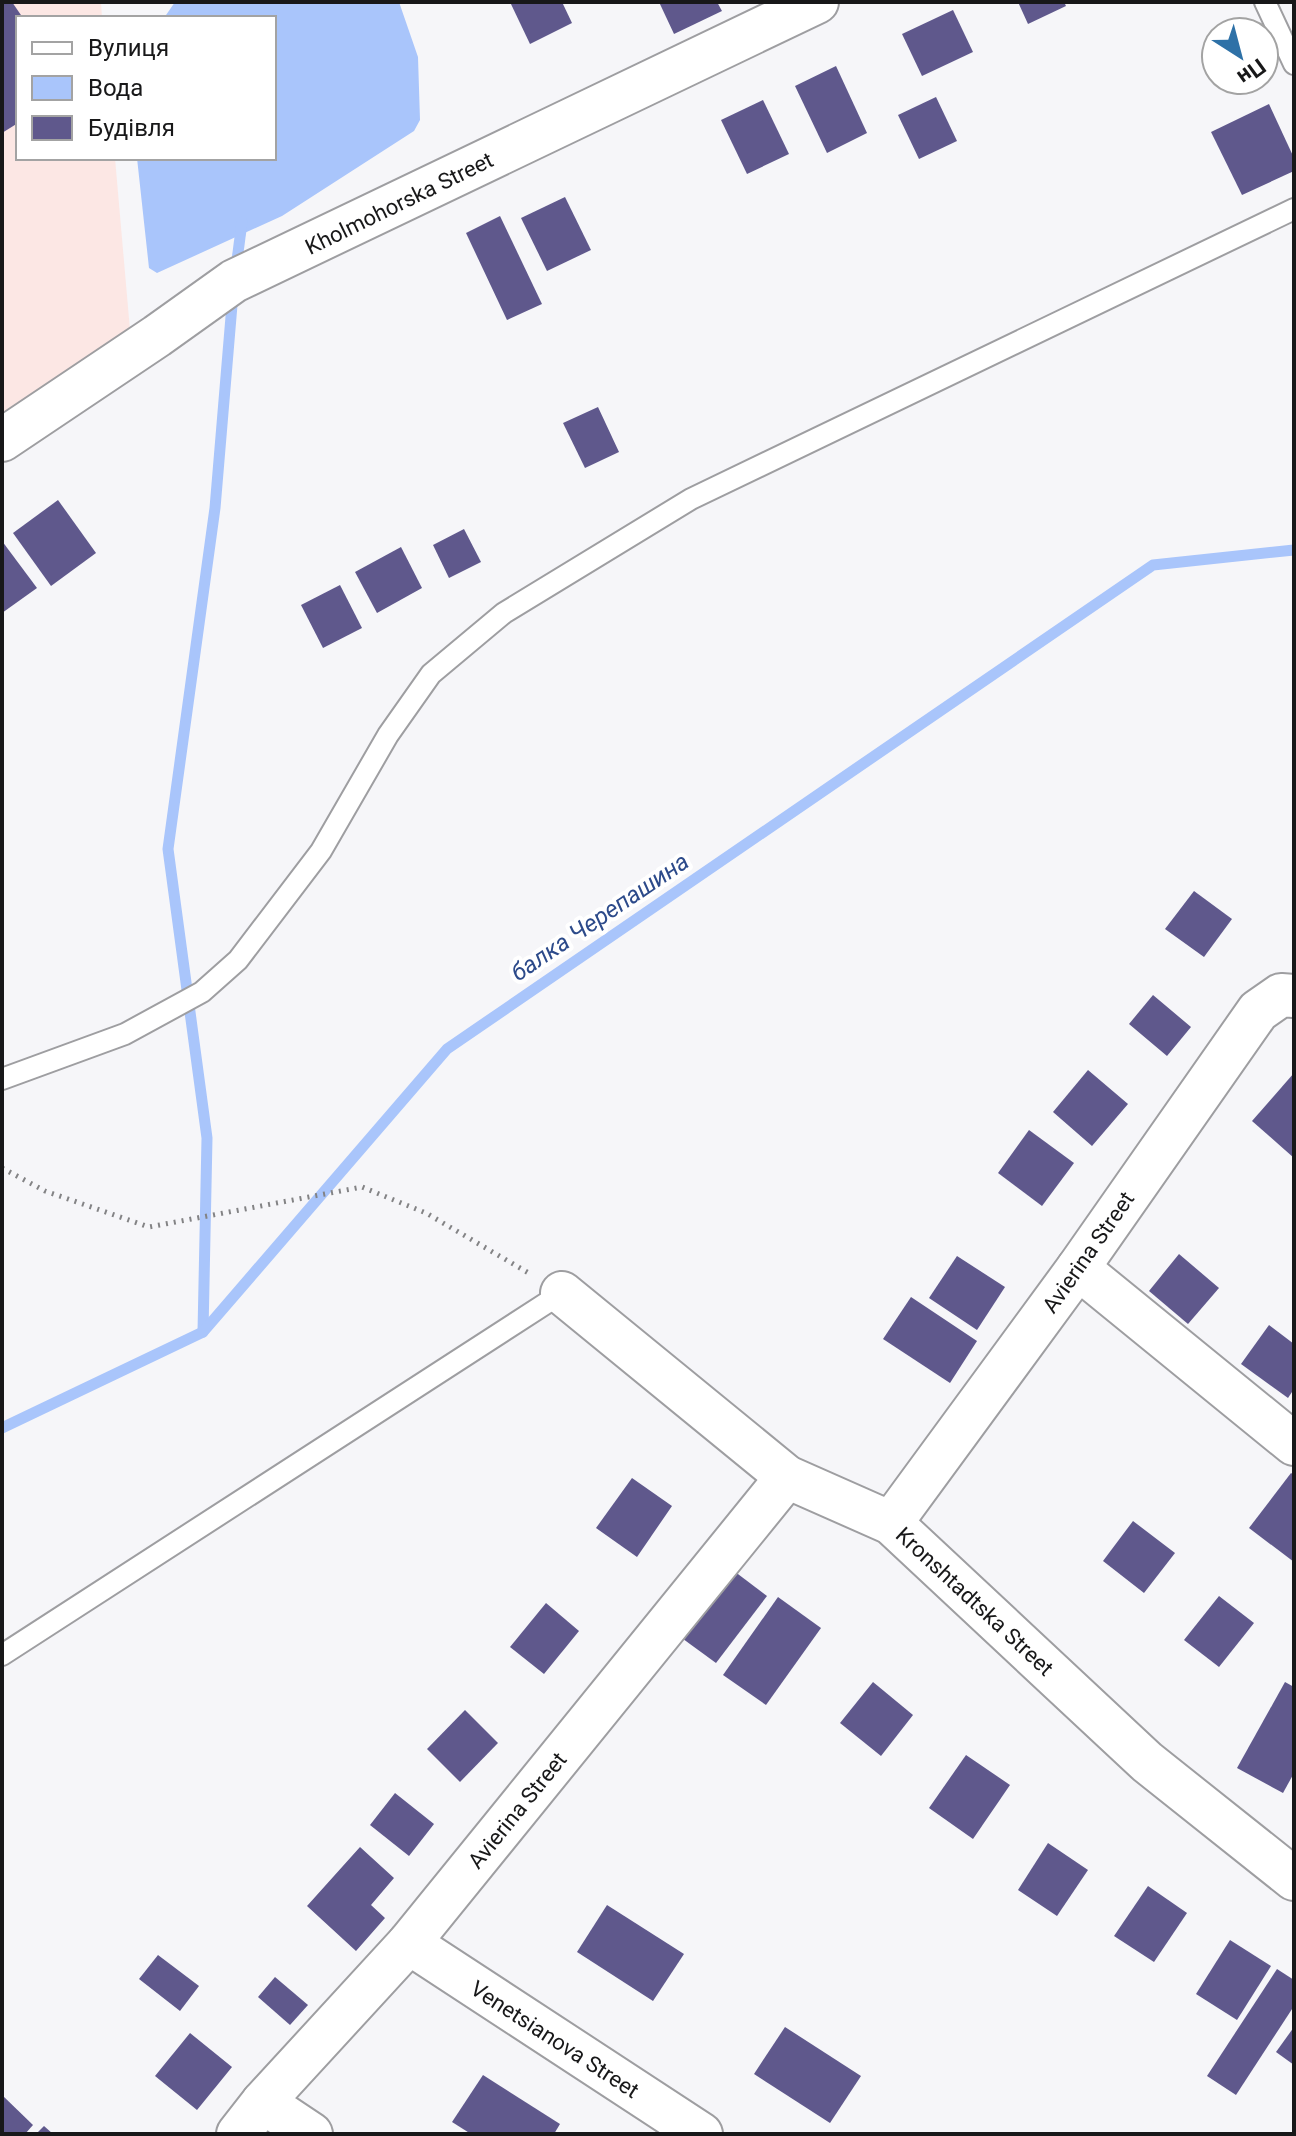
<svg xmlns="http://www.w3.org/2000/svg" width="1296" height="2136" font-family="Roboto,sans-serif">
	<rect width="100%" height="100%" fill="#f6f6f9"/>
	<!-- industrial -->
	<path fill="#fce7e4" d="M2,2H101L102,18H18V158H115L130,330L2,414Z"/>
	<!-- water -->
	<path fill="#a9c5fb" d="M175,2H399L418,57L420,120L414,131L282,216L157,273L149,268L137,158H274V18H164Z"/>
	<g fill="none" stroke-linecap="round" stroke-linejoin="round">
		<!-- stream -->
		<g stroke="#a9c5fb" stroke-width="11">
			<path d="M236,268L242,222"/>
			<path d="M203,1332L207,1138L168,849L215,508L233,293"/>
			<path d="M2,1428L203,1332L447,1049L1153,565L1294,550"/>
		</g>
	</g>
	<!-- building -->
	<g fill="#5f588c">
		<path d="M2,2H12L23,18H18V123L2,133Z"/>
		<path d="M510,2H562L572,23L530,44Z"/>
		<path d="M659,2H717L722,11L674,34Z"/>
		<path d="M1018,2H1064L1066,6L1028,24Z"/>
		<path d="M953,10L973,52L922,76L902,34Z"/>
		<path d="M836,66L867,133L827,153L795,86Z"/>
		<path d="M936,97L957,141L919,159L898,115Z"/>
		<path d="M763,100L789,154L747,174L721,120Z"/>
		<path d="M1269,104L1294,158V171L1242,195L1211,132Z"/>
		<path d="M565,197L591,250L547,271L521,218Z"/>
		<path d="M500,216L542,304L507,320L466,233Z"/>
		<path d="M598,407L619,452L585,468L563,423Z"/>
		<path d="M58,500L96,553L51,586L13,533Z"/>
		<path d="M464,529L481,562L449,578L433,545Z"/>
		<path d="M2,541L37,588L2,613Z"/>
		<path d="M401,547L422,588L377,613L355,572Z"/>
		<path d="M340,585L362,628L323,648L301,605Z"/>
		<path d="M1194,891L1232,919L1204,957L1165,929Z"/>
		<path d="M1153,995L1191,1027L1167,1056L1129,1024Z"/>
		<path d="M1088,1070L1128,1104L1092,1146L1053,1112Z"/>
		<path d="M1294,1073V1158L1252,1121Z"/>
		<path d="M1029,1130L1074,1163L1042,1206L998,1173Z"/>
		<path d="M1179,1254L1219,1288L1188,1324L1149,1291Z"/>
		<path d="M957,1256L1005,1287L977,1330L929,1298Z"/>
		<path d="M911,1297L977,1341L950,1383L883,1339Z"/>
		<path d="M1269,1325L1294,1344V1389L1288,1398L1241,1364Z"/>
		<path d="M1291,1473L1294,1475V1562L1249,1528Z"/>
		<path d="M632,1478L672,1506L637,1557L596,1528Z"/>
		<path d="M1133,1521L1175,1553L1144,1593L1103,1561Z"/>
		<path d="M730,1568L767,1596L716,1663L679,1636Z"/>
		<path d="M1219,1596L1254,1623L1219,1667L1184,1640Z"/>
		<path d="M778,1597L821,1628L766,1705L723,1675Z"/>
		<path d="M546,1603L579,1631L544,1674L510,1647Z"/>
		<path d="M873,1682L913,1715L881,1756L840,1723Z"/>
		<path d="M1285,1682L1294,1687V1773L1283,1793L1237,1768Z"/>
		<path d="M465,1710L498,1743L460,1782L427,1749Z"/>
		<path d="M966,1755L1010,1785L973,1839L929,1808Z"/>
		<path d="M395,1793L434,1824L409,1856L370,1825Z"/>
		<path d="M1048,1843L1088,1870L1057,1916L1018,1890Z"/>
		<path d="M360,1847L394,1878L371,1905L385,1918L356,1951L307,1906Z"/>
		<path d="M1148,1886L1187,1913L1154,1962L1114,1936Z"/>
		<path d="M607,1905L684,1954L653,2001L577,1952Z"/>
		<path d="M1230,1940L1271,1966L1237,2020L1196,1994Z"/>
		<path d="M158,1955L199,1986L180,2011L139,1979Z"/>
		<path d="M1277,1969L1294,1980V2006L1236,2095L1207,2076Z"/>
		<path d="M275,1977L308,2005L290,2025L258,1997Z"/>
		<path d="M785,2027L861,2076L830,2123L754,2074Z"/>
		<path d="M1294,2027V2065L1276,2052Z"/>
		<path d="M190,2033L232,2067L197,2110L155,2076Z"/>
		<path d="M483,2075L560,2124L554,2134H471L452,2122Z"/>
		<path d="M2,2095L33,2125L25,2134H2Z"/>
		<path d="M44,2126L53,2134H36Z"/>
	</g>
	<g fill="none" stroke-linecap="round" stroke-linejoin="round">
		<defs>
			<g id="service">
				<path d="M1265,2L1294,64"/>
				<path d="M2,1079L125,1034L202,992L238,960L321,851L388,735L431,674L504,613L691,499L1294,209"/>
				<path d="M2,1655L562,1293"/>
			</g>
			<g id="minor">
				<path d="M2,440L157,336L234,281L817,2"/>
				<path d="M1078,1268L1294,1444"/>
				<path d="M562,1293L787,1477L891,1523L1147,1762L1294,1879"/>
				<path d="M891,1523L1078,1268L1258,1011L1281,995L1294,996"/>
				<path d="M409,1943L701,2134"/>
				<path d="M263,2102L311,2134"/>
				<path d="M238,2134L263,2102L409,1943L787,1477"/>
			</g>
		</defs>
		<!-- service casing -->
		<use href="#service" stroke="#9e9ea1" stroke-width="24"/>
		<!-- minor casing -->
		<use href="#minor" stroke="#9e9ea1" stroke-width="46"/>
		<!-- path -->
		<path stroke="#838385" stroke-width="5" stroke-dasharray="2 6" stroke-linecap="butt" d="M2,1168L45,1191L149,1227L362,1187L426,1213L532,1275"/>
		<!-- service -->
		<use href="#service" stroke="#fff" stroke-width="20"/>
		<!-- minor -->
		<use href="#minor" stroke="#fff" stroke-width="42"/>
	</g>
	<g text-anchor="middle" stroke-width="8" stroke-linejoin="round" paint-order="stroke">
		<!-- street labels -->
		<g font-size="22" fill="#181819" stroke="#fff">
			<text transform="translate(399 203) rotate(-26)" y="8">Kholmohorska Street</text>
			<text transform="translate(1088 1252) rotate(-55)" y="8">Avierina Street</text>
			<text transform="translate(975 1601) rotate(43)" y="8">Kronshtadtska Street</text>
			<text transform="translate(517 1810) rotate(-51)" y="8">Avierina Street</text>
			<text transform="translate(555 2039) rotate(33)" y="8">Venetsianova Street</text>
		</g>
		<!-- water labels -->
		<g font-size="24" font-style="italic" fill="#2c4a8a" stroke="#fff">
			<text transform="translate(600 917) rotate(-34)" y="8">балка Черепашина</text>
		</g>
	</g>
	<!-- border -->
	<rect width="1296" height="2136" fill="none" stroke="#181819" stroke-width="8"/>
	<!-- legend -->
	<rect x="16" y="16" width="260" height="144" fill="#ffffff" stroke="#a3a3a3" stroke-width="2"/>
	<rect x="32" y="42" width="40" height="12" fill="#ffffff" stroke="#a3a3a3" stroke-width="2"/>
	<text x="88" y="56" font-size="24" fill="#181819">Вулиця</text>
	<rect x="32" y="76" width="40" height="24" fill="#a9c5fb" stroke="#a3a3a3" stroke-width="2"/>
	<text x="88" y="96" font-size="24" fill="#181819">Вода</text>
	<rect x="32" y="116" width="40" height="24" fill="#5f588c" stroke="#a3a3a3" stroke-width="2"/>
	<text x="88" y="136" font-size="24" fill="#181819">Будівля</text>
	<!-- north arrow -->
	<g transform="translate(1240 56) rotate(144)"><circle r="38" fill="#ffffff" stroke="#a3a3a3" stroke-width="2"/>
	<path d="M0-6L14 30L0 20L-14 30Z" fill="#2e71a7"/>
	<text y="-12" font-size="22" font-weight="bold" text-anchor="middle" fill="#181819">Пн</text>
	</g>
</svg>
